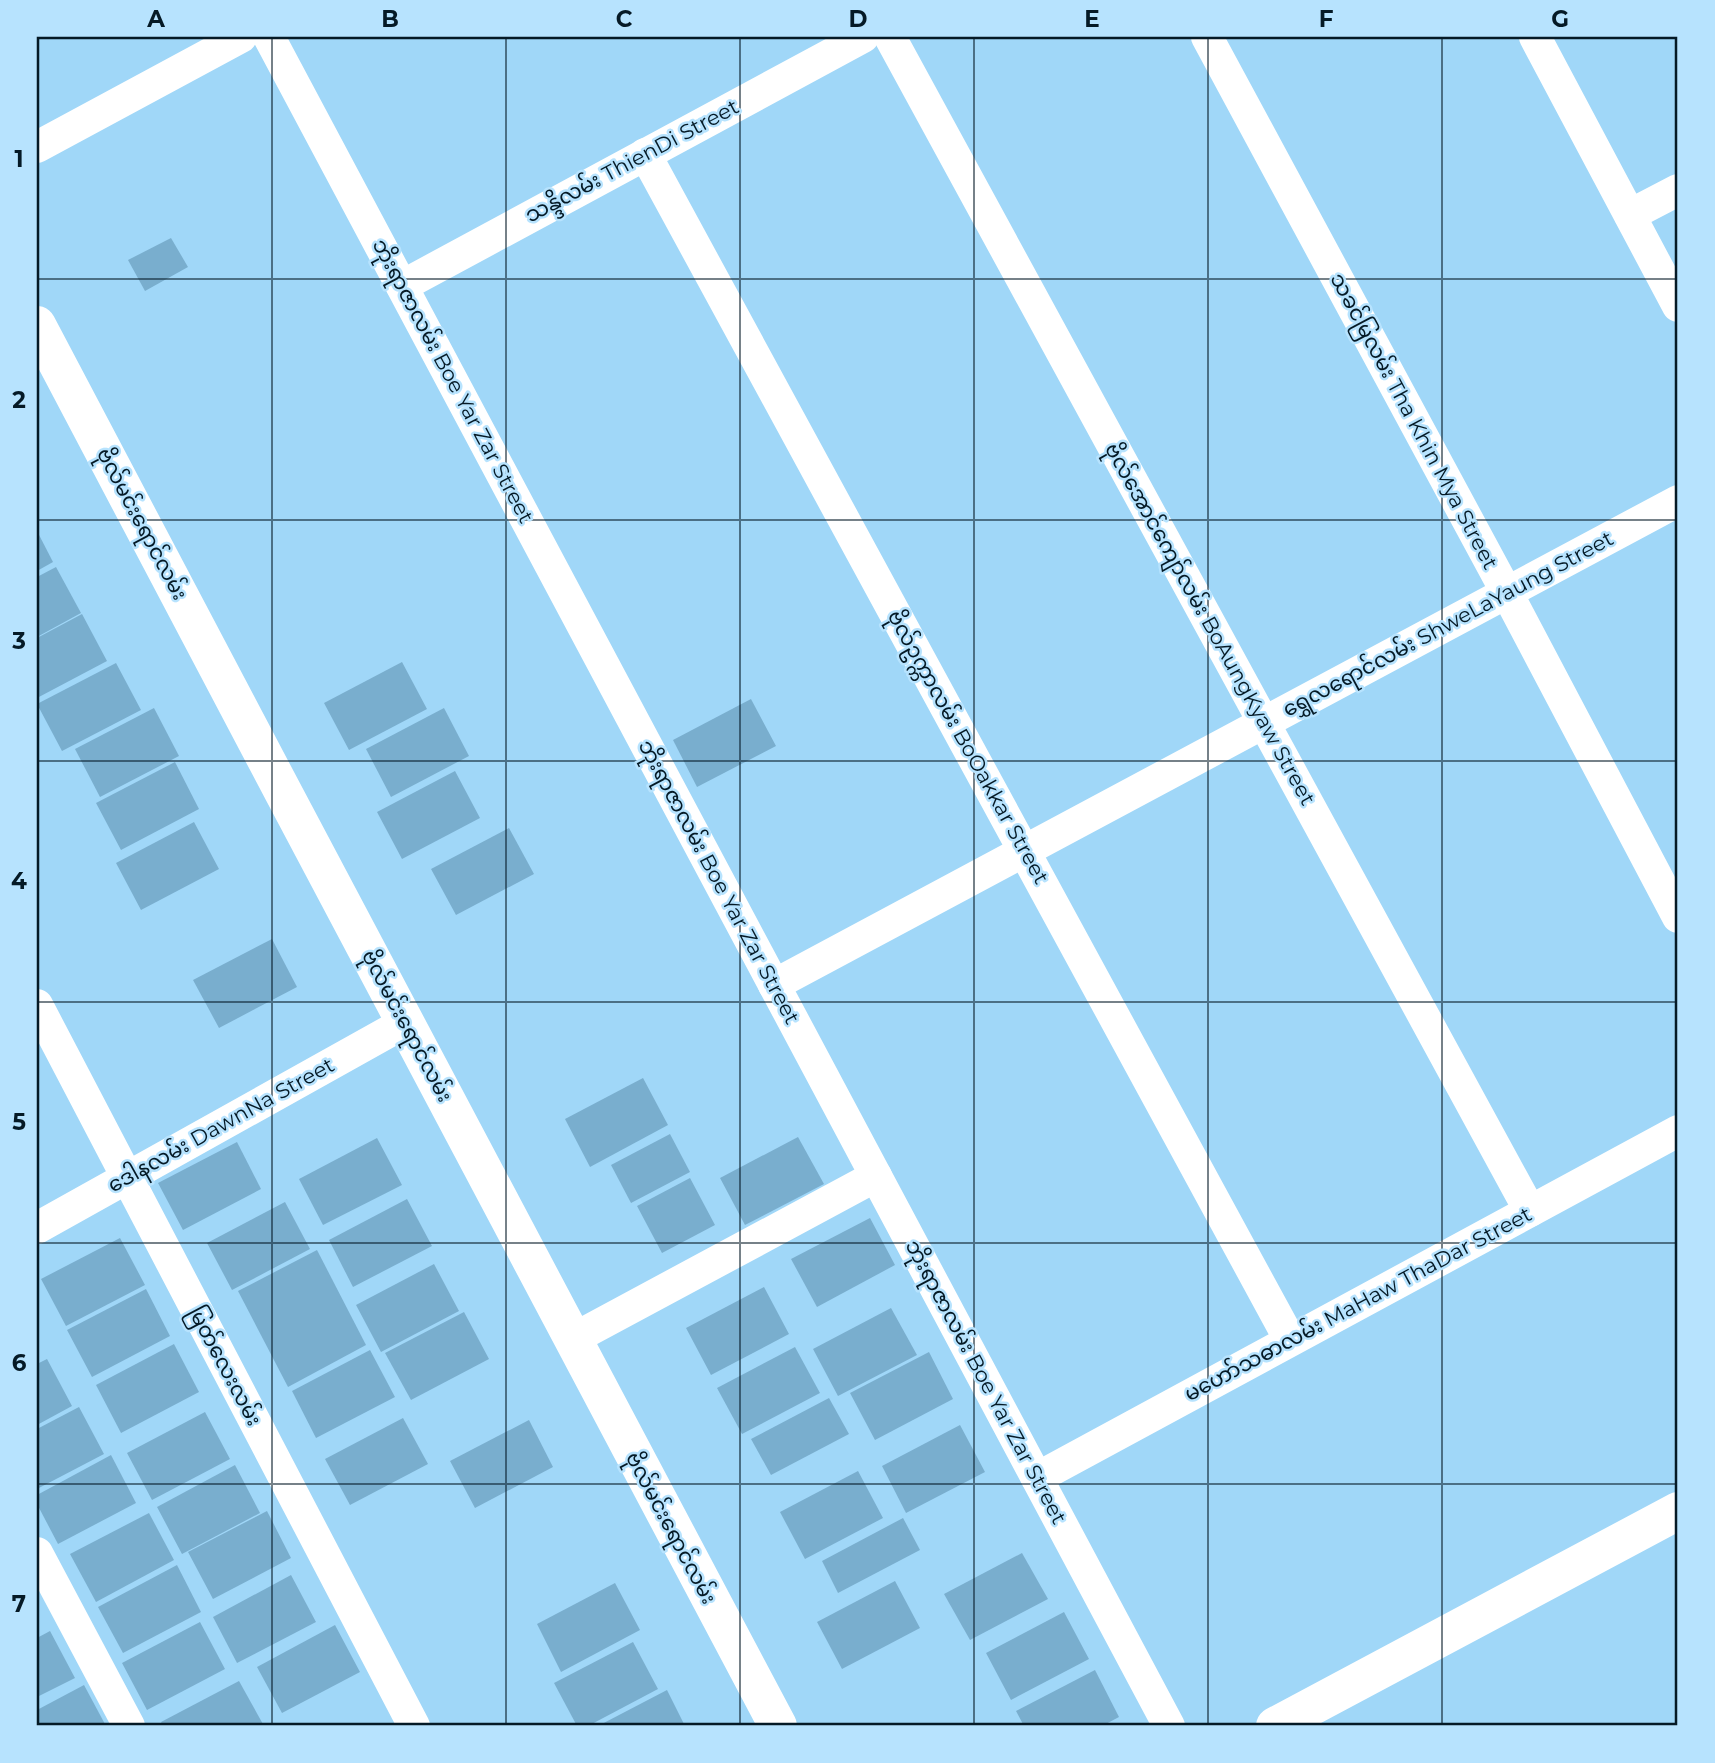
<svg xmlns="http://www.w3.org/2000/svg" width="1715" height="1763" font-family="Montserrat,'Noto Sans Myanmar',sans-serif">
	<rect width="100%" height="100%" fill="#a0d7f8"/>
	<!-- building -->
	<g fill="#79aece">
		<path d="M171,238L188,267L145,291L128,260Z"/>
		<path d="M37,531L53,562L37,571Z"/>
		<path d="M56,567L81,613L37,637V577Z"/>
		<path d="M82,614L107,661L37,698V638Z"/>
		<path d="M402,662L427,709L349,750L324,703Z"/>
		<path d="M116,663L141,710L62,751L37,704Z"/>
		<path d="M751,699L776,746L697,787L673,740Z"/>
		<path d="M154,708L179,756L100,797L75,749Z"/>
		<path d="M444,708L469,756L391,797L366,749Z"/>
		<path d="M175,762L199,809L121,850L96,803Z"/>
		<path d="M455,771L480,818L402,859L377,812Z"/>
		<path d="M194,822L219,869L141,910L116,863Z"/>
		<path d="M509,828L534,874L456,915L431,869Z"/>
		<path d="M272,939L297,987L219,1028L193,980Z"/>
		<path d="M643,1078L668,1125L590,1167L565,1119Z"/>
		<path d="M670,1134L690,1172L631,1203L611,1165Z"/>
		<path d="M798,1137L824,1184L745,1225L720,1178Z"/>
		<path d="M377,1138L402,1185L323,1225L299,1179Z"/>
		<path d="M237,1142L261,1189L183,1230L158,1183Z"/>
		<path d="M690,1178L715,1225L662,1253L637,1206Z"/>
		<path d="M407,1199L432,1246L353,1287L329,1240Z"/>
		<path d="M285,1202L310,1249L232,1290L207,1243Z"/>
		<path d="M870,1218L895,1265L817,1307L791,1259Z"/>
		<path d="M120,1238L145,1285L66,1326L41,1279Z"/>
		<path d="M317,1250L366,1345L288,1387L238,1291Z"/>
		<path d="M434,1264L459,1311L381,1352L356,1305Z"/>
		<path d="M764,1287L789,1334L711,1375L686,1328Z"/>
		<path d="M146,1289L170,1336L92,1377L67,1330Z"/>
		<path d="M891,1308L917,1355L838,1396L813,1349Z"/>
		<path d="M464,1312L489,1359L411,1400L385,1353Z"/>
		<path d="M174,1344L199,1392L121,1433L96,1385Z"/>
		<path d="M795,1347L820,1393L742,1434L717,1388Z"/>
		<path d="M370,1350L395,1397L316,1438L292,1391Z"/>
		<path d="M929,1352L953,1399L875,1440L850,1393Z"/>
		<path d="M47,1359L72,1406L37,1425V1364Z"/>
		<path d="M829,1398L849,1434L771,1475L751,1439Z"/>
		<path d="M79,1407L104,1454L37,1489V1429Z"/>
		<path d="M205,1412L230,1459L152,1500L127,1453Z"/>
		<path d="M403,1418L428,1464L350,1505L325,1459Z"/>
		<path d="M529,1420L553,1467L475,1508L450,1461Z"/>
		<path d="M960,1425L985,1472L906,1513L882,1466Z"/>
		<path d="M111,1455L136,1503L58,1544L37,1504V1495Z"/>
		<path d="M235,1465L260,1513L182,1554L157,1507Z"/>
		<path d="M858,1471L883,1518L805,1559L780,1512Z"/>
		<path d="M267,1511L291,1558L213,1599L188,1552Z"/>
		<path d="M149,1513L174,1560L96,1602L70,1554Z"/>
		<path d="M903,1518L920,1550L838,1593L822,1561Z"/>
		<path d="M1022,1553L1048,1599L970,1640L944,1594Z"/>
		<path d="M177,1565L201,1612L123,1653L98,1607Z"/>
		<path d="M291,1575L316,1622L237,1663L213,1617Z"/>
		<path d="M895,1581L920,1628L842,1669L817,1622Z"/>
		<path d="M615,1583L640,1630L561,1672L537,1624Z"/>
		<path d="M1064,1612L1089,1659L1011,1700L986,1653Z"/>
		<path d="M200,1622L225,1669L147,1710L122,1663Z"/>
		<path d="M335,1625L360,1672L282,1713L257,1667Z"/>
		<path d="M50,1631L75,1678L37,1697V1638Z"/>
		<path d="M633,1642L658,1689L588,1726H577L554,1683Z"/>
		<path d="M1095,1670L1119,1717L1102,1726H1024L1016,1711Z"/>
		<path d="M239,1681L264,1726H163L161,1722Z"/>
		<path d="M84,1685L106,1726H37V1710Z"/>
		<path d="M667,1690L685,1726H598Z"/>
	</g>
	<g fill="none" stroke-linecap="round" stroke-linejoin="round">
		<!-- minor -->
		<g stroke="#fff" stroke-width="32">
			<path d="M269,37L1169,1726"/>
			<path d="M890,37L1530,1211"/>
			<path d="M1207,37L1507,593L1678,917"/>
			<path d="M1535,37L1678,306"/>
			<path d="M37,147L241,37"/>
			<path d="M645,154L1290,1340"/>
			<path d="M1630,215L1678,190"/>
			<path d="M402,286L863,37"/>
			<path d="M774,985L1678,501"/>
			<path d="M37,1005L414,1726"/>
			<path d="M37,1228L406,1022"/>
			<path d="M571,1340L876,1176"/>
			<path d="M1037,1478L1678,1131"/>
			<path d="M37,1553L129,1726"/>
		</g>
		<!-- tertiary -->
		<g stroke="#fff" stroke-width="38">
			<path d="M37,325C284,792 528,1261 778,1726"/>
			<path d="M1275,1726L1678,1511"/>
		</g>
	</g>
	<!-- grid -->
	<path fill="none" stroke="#051a26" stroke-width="2" stroke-opacity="0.55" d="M272,37V1726M506,37V1726M740,37V1726M974,37V1726M1208,37V1726M1442,37V1726M37,279H1678M37,520H1678M37,761H1678M37,1002H1678M37,1243H1678M37,1484H1678"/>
	<g text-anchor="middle" stroke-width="5" stroke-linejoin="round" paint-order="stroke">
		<!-- street labels -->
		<g font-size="21" fill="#051a26" stroke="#b7e3fe">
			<text transform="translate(632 161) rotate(-28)" y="7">သန္ဒိလမ်း ThienDi Street</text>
			<text transform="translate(453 381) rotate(62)" y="7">ဘိုးရာဇာလမ်း Boe Yar Zar Street</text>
			<text transform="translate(1414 421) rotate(62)" y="7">သခင်မြလမ်း Tha Khin Mya Street</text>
			<text transform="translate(142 524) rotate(62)" y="7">ဗိုလ်မင်းရောင်လမ်း</text>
			<text transform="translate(1210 624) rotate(61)" y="7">ဗိုလ်အောင်ကျော်လမ်း BoAungKyaw Street</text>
			<text transform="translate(1448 624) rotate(-28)" y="7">ရွှေလရောင်လမ်း ShweLaYaung Street</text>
			<text transform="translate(968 747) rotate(61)" y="7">ဗိုလ်ဥက္ကာလမ်း BoOakkar Street</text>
			<text transform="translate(719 882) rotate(62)" y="7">ဘိုးရာဇာလမ်း Boe Yar Zar Street</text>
			<text transform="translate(407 1026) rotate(62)" y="7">ဗိုလ်မင်းရောင်လမ်း</text>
			<text transform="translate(221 1125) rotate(-29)" y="7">ဒေါနလမ်း DawnNa Street</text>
			<text transform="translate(1358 1304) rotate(-28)" y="7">မဟော်သဓာလမ်း MaHaw ThaDar Street</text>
			<text transform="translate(225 1366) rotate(62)" y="7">မြတ်လေးလမ်း</text>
			<text transform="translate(986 1382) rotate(62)" y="7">ဘိုးရာဇာလမ်း Boe Yar Zar Street</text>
			<text transform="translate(671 1528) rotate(62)" y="7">ဗိုလ်မင်းရောင်လမ်း</text>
		</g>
	</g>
	<!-- border -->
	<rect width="1715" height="1763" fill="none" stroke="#b7e3fe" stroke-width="77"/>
	<rect x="38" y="38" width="1638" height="1686" fill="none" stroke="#051a26" stroke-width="2.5"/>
	<g font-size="23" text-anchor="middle" font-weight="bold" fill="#051a26">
		<text x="156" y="27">A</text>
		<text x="390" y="27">B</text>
		<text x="624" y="27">C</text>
		<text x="858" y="27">D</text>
		<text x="1092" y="27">E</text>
		<text x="1326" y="27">F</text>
		<text x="1560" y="27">G</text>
		<text x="19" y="167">1</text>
		<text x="19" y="408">2</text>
		<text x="19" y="649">3</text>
		<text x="19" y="889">4</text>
		<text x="19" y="1130">5</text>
		<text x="19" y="1371">6</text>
		<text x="19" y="1612">7</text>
	</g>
</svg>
